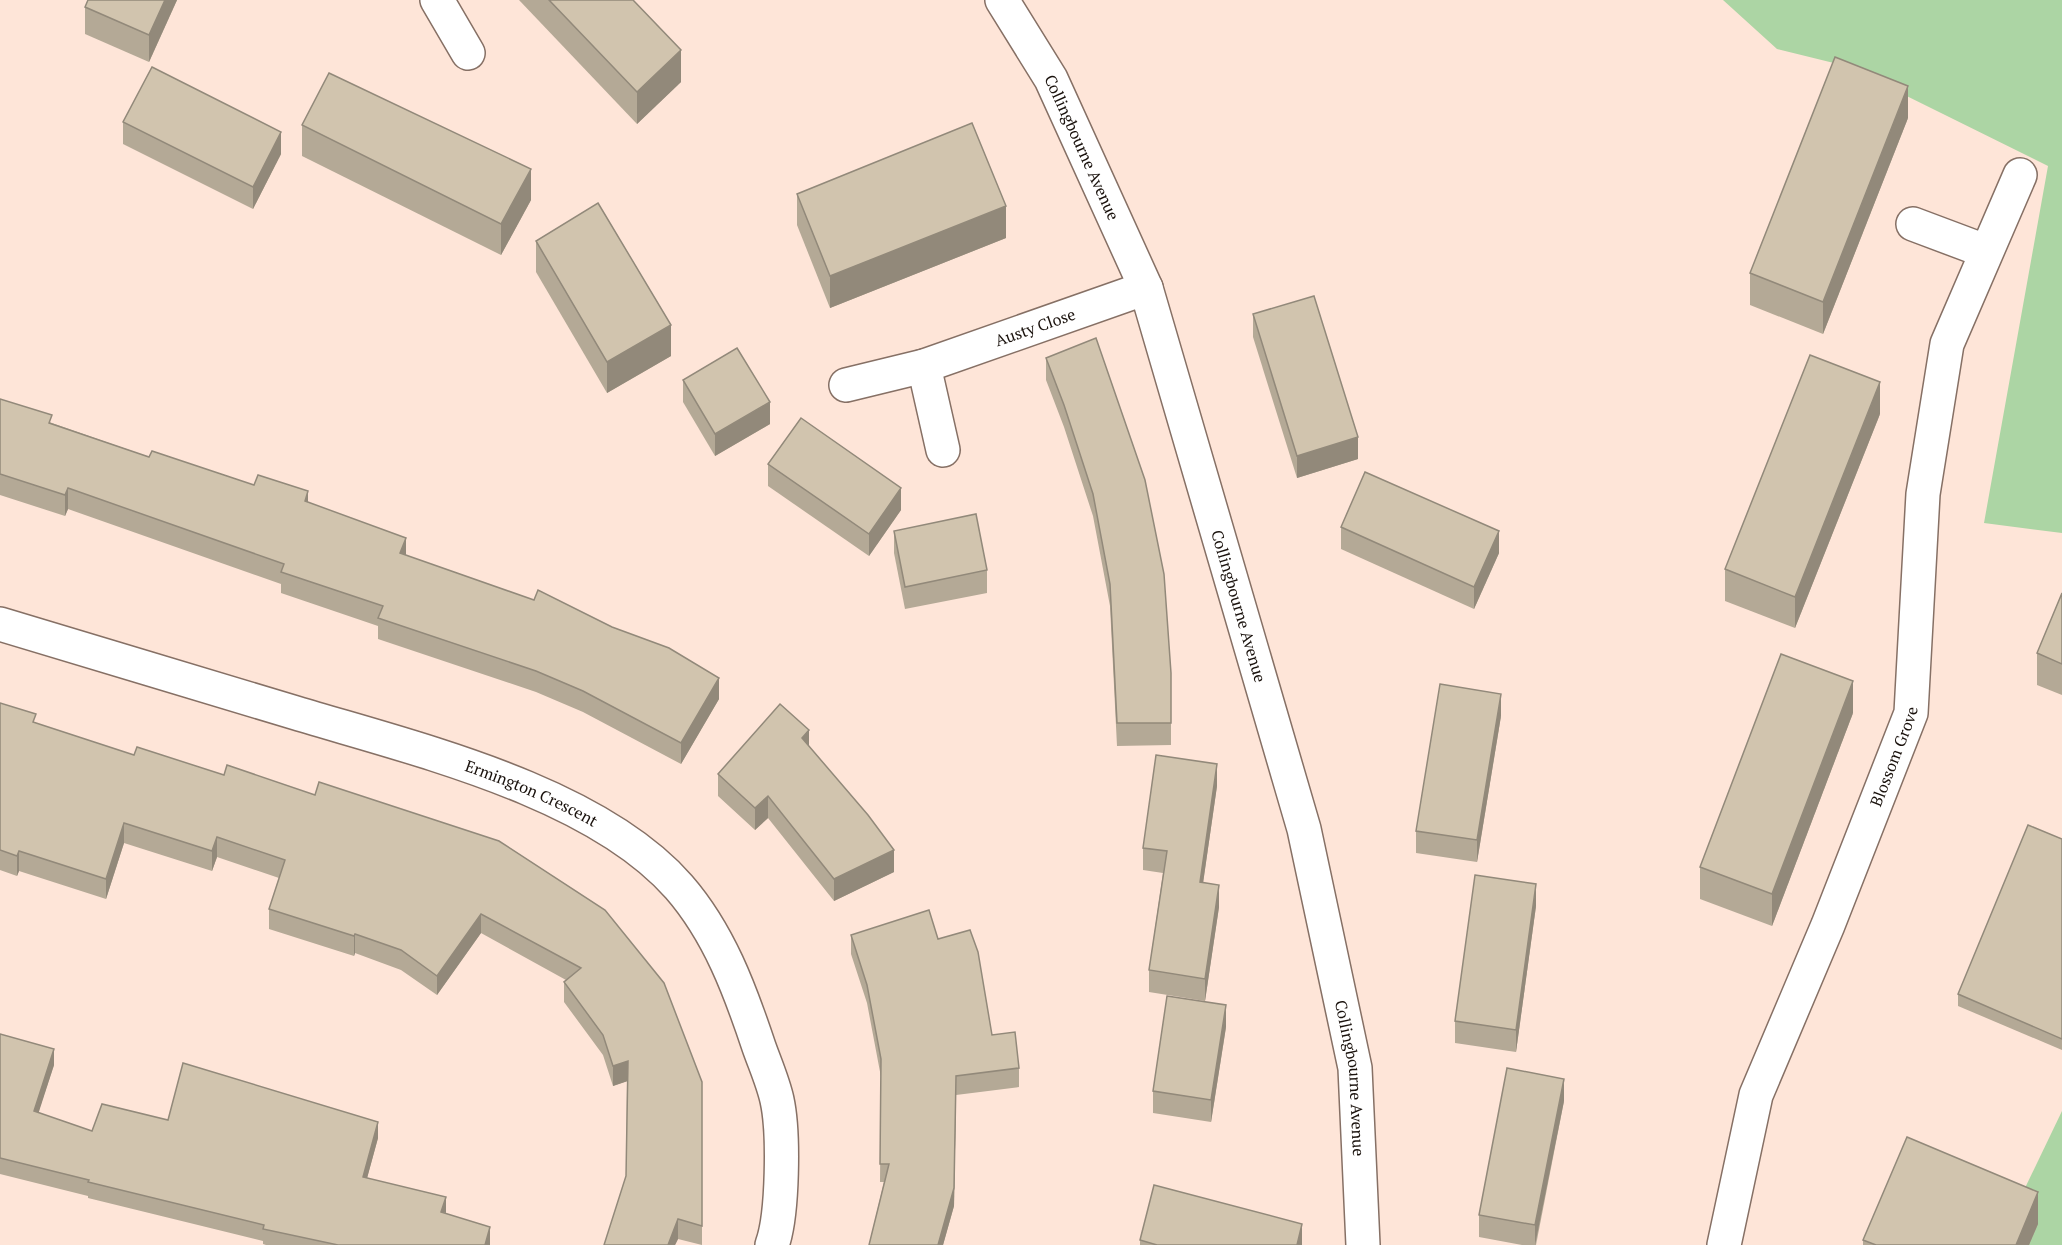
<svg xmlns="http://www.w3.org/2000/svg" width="2062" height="1245" font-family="'PT Serif',serif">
	<rect width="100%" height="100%" fill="#fee5d8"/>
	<!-- green -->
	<g fill="#acd5a4">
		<path d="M1723,0H2062V533L1984,523L2048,166L1846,66L1777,49Z"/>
		<path d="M2062,1111V1245H2029L2012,1215Z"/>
	</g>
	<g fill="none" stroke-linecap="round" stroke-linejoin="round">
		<defs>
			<g id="minor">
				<path d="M437,0L468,53"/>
				<path id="s1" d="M1002,0L1051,79L1146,288L1304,829L1355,1068L1363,1245"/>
				<path d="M1913,224L1985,251"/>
				<path d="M924,366L943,450"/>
				<path id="s2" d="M846,385L924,366L1146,288"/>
				<path id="s3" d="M0,624C99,654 197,683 296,713C415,749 595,791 679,887C719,933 740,990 759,1047C765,1064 773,1082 777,1100C784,1132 783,1215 772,1245"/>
				<path id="s4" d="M1724,1245L1756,1095L1828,925L1911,713L1923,494L1947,344L2020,175"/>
			</g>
		</defs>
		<!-- minor casing -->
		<use href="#minor" stroke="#867065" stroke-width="36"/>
		<!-- minor -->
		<use href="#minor" stroke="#fff" stroke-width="33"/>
	</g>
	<!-- wall -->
	<g fill="#b4a996">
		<path d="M88,0H177L149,62L85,34V7Z"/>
		<path d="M519,0H633L681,82L637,124Z"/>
		<path d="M1908,118L1823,334L1750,305V273Z"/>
		<path d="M123,122L281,154L253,209L123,144Z"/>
		<path d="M302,125L531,200L501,255L302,156Z"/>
		<path d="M797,194L1006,238L830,308L797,225Z"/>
		<path d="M536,241L671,356L607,393L536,272Z"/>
		<path d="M1253,314L1358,459L1297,478L1253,337Z"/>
		<path d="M1046,358L1171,673V745L1117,746L1110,606L1093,516L1064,427L1046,380Z"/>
		<path d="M683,380L770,424L715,456L683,402Z"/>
		<path d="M0,399L52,423L149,457L308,503L406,555L719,699L681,764L583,712L536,692L378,639V626L281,593V584L68,509L65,516L0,495Z"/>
		<path d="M1880,414L1795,628L1725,601V569Z"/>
		<path d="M768,464L901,510L869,556L768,486Z"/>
		<path d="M1341,527L1499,553L1474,609L1341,549Z"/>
		<path d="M894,531L987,570V593L905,609L894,553Z"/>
		<path d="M2062,593V695L2037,685V653Z"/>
		<path d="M0,703L36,723L605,910L702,1226V1245L678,1239L675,1245H604L626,1176L627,1081L613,1086L603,1055L564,1002V982L566,980L481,933L437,995L401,970L355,953L354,956L269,929V909L279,878L217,857L212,871L124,843L106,899L19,871L17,876L0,870Z"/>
		<path d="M1853,713L1772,926L1700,899V867Z"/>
		<path d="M1501,716L1477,862L1416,853V831Z"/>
		<path d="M809,747L894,872L834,901L768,818L755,830L718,796V774Z"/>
		<path d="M1217,786L1203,883L1219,907L1205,1001L1149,992V970L1163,873L1143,870V848Z"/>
		<path d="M2062,839V1050L1958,1006V994Z"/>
		<path d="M1536,906L1516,1052L1455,1043V1021Z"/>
		<path d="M851,935L938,939L992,1035L1019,1068V1087L956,1095L954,1206L943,1245H869L884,1182H880L881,1077L867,1003L851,954Z"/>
		<path d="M1226,1027L1211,1122L1153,1113V1091Z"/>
		<path d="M0,1034L54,1065L38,1113L92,1131L168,1120L378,1138L367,1178L446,1213L490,1243V1245H266L263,1244V1241L88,1198V1196L0,1174Z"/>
		<path d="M1564,1101L1536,1245H1522L1479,1237V1215Z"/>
		<path d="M2038,1224L2029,1245H1863V1240Z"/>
		<path d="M1140,1240L1302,1245H1140Z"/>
	</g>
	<!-- shaded-wall -->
	<g fill="#92897a">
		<path d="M165,0H177L149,62V35Z"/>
		<path d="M681,50V82L637,124V92Z"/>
		<path d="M1908,86V118L1823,334V302Z"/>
		<path d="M281,132V154L253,209V187Z"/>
		<path d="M531,169V200L501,255V224Z"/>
		<path d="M1006,206V238L830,308V276Z"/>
		<path d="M671,325V356L607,393V362Z"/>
		<path d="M1880,382V414L1795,628V597Z"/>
		<path d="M770,402V424L715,456V434Z"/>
		<path d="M1358,437V459L1297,478V456Z"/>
		<path d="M68,488V509L65,516V495Z"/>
		<path d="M901,488V510L869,556V534Z"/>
		<path d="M308,491V512L305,501Z"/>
		<path d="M1499,531V553L1474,609V587Z"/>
		<path d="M406,538V559L400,553Z"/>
		<path d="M719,678V699L681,764V743Z"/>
		<path d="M1853,681V713L1772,926V894Z"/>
		<path d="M1501,694V716L1477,862V840Z"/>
		<path d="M809,730V752L802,738Z"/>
		<path d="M1217,764V786L1200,904V882Z"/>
		<path d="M768,796V818L755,830V808Z"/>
		<path d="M124,823V843L106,899V879Z"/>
		<path d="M217,837V857L212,871V851Z"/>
		<path d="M894,850V872L834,901V879Z"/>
		<path d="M19,851V871L17,876V856Z"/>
		<path d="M1536,884V906L1516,1052V1030Z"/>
		<path d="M1219,885V907L1205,1001V979Z"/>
		<path d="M481,914V933L437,995V976Z"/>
		<path d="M355,934V953L354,956V936Z"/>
		<path d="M1226,1005V1027L1211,1122V1100Z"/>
		<path d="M54,1049V1065L34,1127V1111Z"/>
		<path d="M628,1061V1081L613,1086V1066Z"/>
		<path d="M1564,1079V1101L1535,1245V1225Z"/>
		<path d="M956,1095L954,1206L943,1245H938Z"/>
		<path d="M378,1122V1138L363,1193V1177Z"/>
		<path d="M2038,1192V1224L2029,1245H2016Z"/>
		<path d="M446,1197V1213L441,1212Z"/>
		<path d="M678,1219V1239L675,1245H668Z"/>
		<path d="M1302,1224V1245H1297Z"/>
		<path d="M490,1227V1245H485Z"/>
	</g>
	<!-- building -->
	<g fill="#d1c4ae" stroke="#92897a" stroke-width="1.5">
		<path d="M88,0H165L149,35L85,7Z"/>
		<path d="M549,0H633L681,50L637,92Z"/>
		<path d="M1835,57L1908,86L1823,302L1750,273Z"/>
		<path d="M152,67L281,132L253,187L123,122Z"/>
		<path d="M329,73L531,169L501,224L302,125Z"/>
		<path d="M972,123L1006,206L830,276L797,194Z"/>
		<path d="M598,203L671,325L607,362L536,241Z"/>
		<path d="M1314,296L1358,437L1297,456L1253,314Z"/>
		<path d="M1096,338L1145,480L1164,574L1171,673V723H1117L1110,584L1093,494L1064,405L1046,358Z"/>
		<path d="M737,348L770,402L715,434L683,380Z"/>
		<path d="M1810,355L1880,382L1795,597L1725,569Z"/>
		<path d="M0,399L52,415L49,423L149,457L152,451L254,485L258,475L308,491L305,501L406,538L400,553L534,600L538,590L612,627L669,648L719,678L681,743L583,691L536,671L378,618L383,606L281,572L284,564L68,488L65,495L0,474Z"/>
		<path d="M801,418L901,488L869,534L768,464Z"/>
		<path d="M1365,472L1499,531L1474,587L1341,527Z"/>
		<path d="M976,514L987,570L905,587L894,531Z"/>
		<path d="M2062,593V664L2037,653Z"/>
		<path d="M1781,654L1853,681L1772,894L1700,867Z"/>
		<path d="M1440,684L1501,694L1477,840L1416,831Z"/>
		<path d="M0,703L36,714L33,722L134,755L137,747L224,775L227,765L315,795L319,782L499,841L605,910L664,983L702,1082V1226L678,1219L668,1245H604L626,1176L628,1061L613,1066L603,1035L564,982L581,968L481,914L437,976L401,950L355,934L354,936L269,909L285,860L217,837L212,851L124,823L106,879L19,851L17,856L0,850Z"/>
		<path d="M780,704L809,730L802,738L868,815L894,850L834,879L768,796L755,808L718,774Z"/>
		<path d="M1156,755L1217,764L1200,882L1219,885L1205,979L1149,970L1167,851L1143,848Z"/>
		<path d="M2028,825L2062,839V1039L1958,994Z"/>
		<path d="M1475,875L1536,884L1516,1030L1455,1021Z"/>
		<path d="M929,910L938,939L970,930L978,952L992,1035L1015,1032L1019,1068L956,1076L954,1188L938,1245H869L889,1164H880L881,1059L867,985L851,935Z"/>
		<path d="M1167,996L1226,1005L1211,1100L1153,1091Z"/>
		<path d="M0,1034L54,1049L34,1111L92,1131L102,1104L168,1120L183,1063L378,1122L363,1177L446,1197L441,1212L490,1227L485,1245H338L263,1229L264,1225L88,1182L89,1180L0,1158Z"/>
		<path d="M1507,1068L1564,1079L1535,1225L1479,1215Z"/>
		<path d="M1907,1137L2038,1192L2016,1245H1876L1863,1240Z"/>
		<path d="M1154,1185L1302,1224L1297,1245H1157L1140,1240Z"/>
	</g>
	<g text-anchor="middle" stroke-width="6" stroke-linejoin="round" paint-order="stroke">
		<!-- street labels -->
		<g font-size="16" fill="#19110c" stroke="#fcf7f4">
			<text dy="6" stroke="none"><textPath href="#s1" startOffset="168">Collingbourne Avenue</textPath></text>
			<text dy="6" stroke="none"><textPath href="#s2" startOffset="198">Austy Close</textPath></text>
			<text dy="6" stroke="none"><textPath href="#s1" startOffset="654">Collingbourne Avenue</textPath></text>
			<text dy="6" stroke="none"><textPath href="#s4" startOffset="519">Blossom Grove</textPath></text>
			<text dy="6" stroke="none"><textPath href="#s3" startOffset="558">Ermington Crescent</textPath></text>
			<text dy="6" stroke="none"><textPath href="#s1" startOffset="1140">Collingbourne Avenue</textPath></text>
		</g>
	</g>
</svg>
